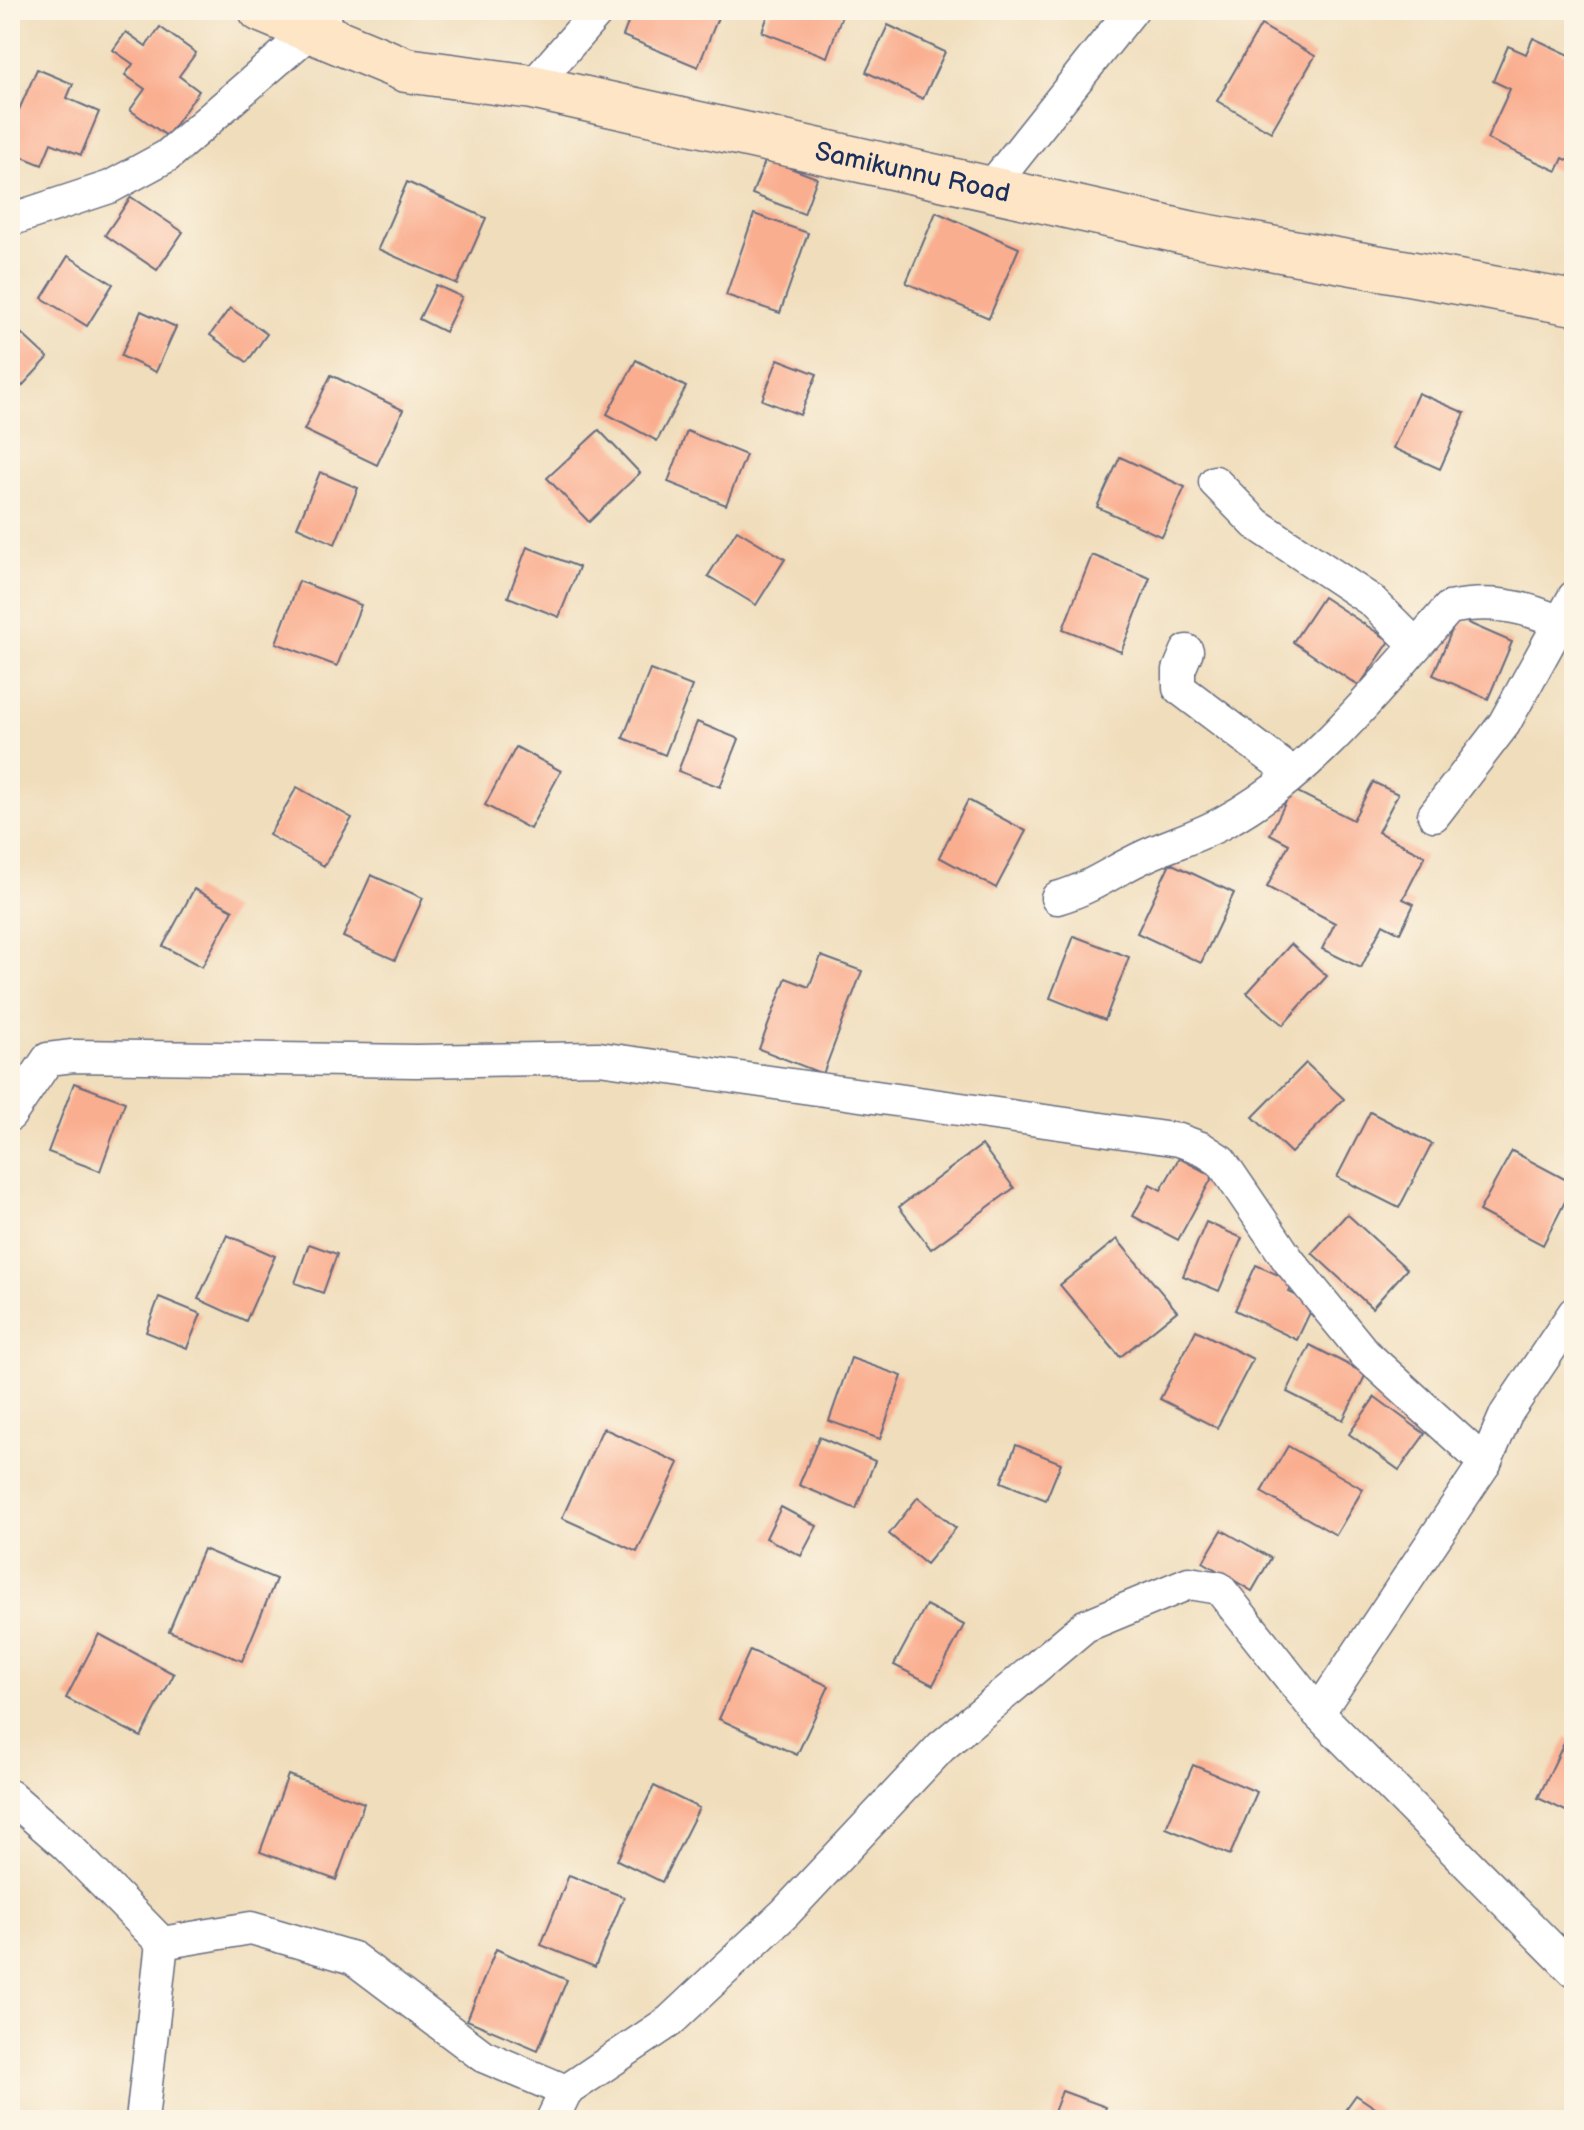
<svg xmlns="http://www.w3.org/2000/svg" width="1584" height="2130" font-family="'Balsamiq Sans',sans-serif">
	<rect width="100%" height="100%" fill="#fcf5e5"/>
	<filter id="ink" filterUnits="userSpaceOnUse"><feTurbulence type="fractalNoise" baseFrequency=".0125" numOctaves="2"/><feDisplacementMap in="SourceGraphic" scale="16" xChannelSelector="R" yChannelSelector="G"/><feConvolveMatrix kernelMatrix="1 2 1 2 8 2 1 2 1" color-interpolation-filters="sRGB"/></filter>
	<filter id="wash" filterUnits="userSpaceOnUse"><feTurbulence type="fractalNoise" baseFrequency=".006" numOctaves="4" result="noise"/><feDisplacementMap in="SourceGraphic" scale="32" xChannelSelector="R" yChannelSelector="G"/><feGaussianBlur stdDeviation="1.8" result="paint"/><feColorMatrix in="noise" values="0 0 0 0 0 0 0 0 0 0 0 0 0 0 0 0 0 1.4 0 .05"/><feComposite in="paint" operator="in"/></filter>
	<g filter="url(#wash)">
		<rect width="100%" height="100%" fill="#f0ddbb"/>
		<g id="blocks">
			<!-- building -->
			<g fill="#faae90">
				<path d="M633,10H721L698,67L623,36Z"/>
				<path d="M770,10H844L827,57L762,32Z"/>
				<path d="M888,25L945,52L923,99L866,72Z"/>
				<path d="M1261,25L1315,56L1271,132L1217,101Z"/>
				<path d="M160,27L196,53L179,76L199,91L167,136L130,110L145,89L125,75L133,64L113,50L126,32L146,46Z"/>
				<path d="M1533,38L1574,57L1569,77L1574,79V163L1563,158L1557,171L1487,139L1510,89L1493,81L1508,46L1526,54Z"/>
				<path d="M37,69L73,84L67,98L99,112L81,155L51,143L42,165L10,152V130Z"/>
				<path d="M766,159L817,178L804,214L752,194Z"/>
				<path d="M407,182L486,218L457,284L378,249Z"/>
				<path d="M131,197L183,232L157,270L105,235Z"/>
				<path d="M936,212L1019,248L989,318L906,283Z"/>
				<path d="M754,214L808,233L780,313L726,295Z"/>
				<path d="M68,256L113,284L87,326L42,298Z"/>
				<path d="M436,285L462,297L445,332L419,319Z"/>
				<path d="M230,308L267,334L247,362L210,335Z"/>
				<path d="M141,311L176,327L156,372L121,356Z"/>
				<path d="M10,323L48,358L10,399Z"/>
				<path d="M778,359L817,374L800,415L762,400Z"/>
				<path d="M636,360L686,387L657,441L607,414Z"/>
				<path d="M331,375L403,410L377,465L304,430Z"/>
				<path d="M1418,393L1465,413L1440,469L1393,448Z"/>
				<path d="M599,430L640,473L589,522L547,478Z"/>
				<path d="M687,431L746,455L726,505L668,482Z"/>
				<path d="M1120,457L1185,487L1162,537L1097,507Z"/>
				<path d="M320,472L358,488L335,544L297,527Z"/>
				<path d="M737,530L785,559L756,605L708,576Z"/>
				<path d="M527,547L579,567L559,617L508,597Z"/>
				<path d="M1092,555L1150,578L1121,652L1063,629Z"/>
				<path d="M299,581L361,605L337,666L276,643Z"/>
				<path d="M1323,597L1390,641L1359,686L1293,642Z"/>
				<path d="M1457,618L1512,642L1488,699L1433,675Z"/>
				<path d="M650,670L692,686L665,755L623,738Z"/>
				<path d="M697,722L739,739L720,787L678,771Z"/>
				<path d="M516,747L561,771L530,829L485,805Z"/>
				<path d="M1373,782L1398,794L1378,832L1425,856L1403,899L1414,904L1400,933L1383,924L1361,968L1322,949L1335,923L1267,887L1289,844L1270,834L1292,789L1353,820Z"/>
				<path d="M297,787L352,818L324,866L269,835Z"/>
				<path d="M968,800L1026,831L996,888L939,857Z"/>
				<path d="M1170,863L1234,893L1201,963L1137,933Z"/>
				<path d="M371,875L423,898L395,960L343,937Z"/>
				<path d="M194,889L233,910L202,967L163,946Z"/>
				<path d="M1074,936L1129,957L1105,1020L1050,998Z"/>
				<path d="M1291,944L1327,976L1283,1025L1247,993Z"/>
				<path d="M821,956L862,971L823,1074L759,1049L786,978L809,987Z"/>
				<path d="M1306,1063L1344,1099L1291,1153L1253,1117Z"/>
				<path d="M74,1083L125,1102L100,1171L48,1152Z"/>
				<path d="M1370,1112L1432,1144L1399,1208L1337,1177Z"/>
				<path d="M982,1145L1014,1188L931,1249L899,1207Z"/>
				<path d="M1512,1151L1574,1184L1543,1245L1479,1211Z"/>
				<path d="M1179,1158L1213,1176L1178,1240L1133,1216L1150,1184L1161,1190Z"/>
				<path d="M1347,1214L1407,1269L1372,1308L1312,1253Z"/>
				<path d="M1206,1222L1242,1238L1219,1291L1183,1276Z"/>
				<path d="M227,1235L275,1256L246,1321L198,1299Z"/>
				<path d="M1117,1239L1177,1311L1120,1357L1060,1285Z"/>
				<path d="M309,1244L337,1254L323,1293L295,1283Z"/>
				<path d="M1256,1265L1294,1282L1289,1292L1314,1304L1297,1340L1235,1310Z"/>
				<path d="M159,1297L201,1314L187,1348L146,1332Z"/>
				<path d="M1196,1330L1253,1359L1217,1428L1160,1399Z"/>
				<path d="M1310,1345L1366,1374L1343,1420L1287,1392Z"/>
				<path d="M851,1358L902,1376L880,1439L829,1421Z"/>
				<path d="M1375,1397L1425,1434L1399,1470L1349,1434Z"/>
				<path d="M603,1428L679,1463L637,1552L562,1518Z"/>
				<path d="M819,1437L875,1461L856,1509L799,1485Z"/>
				<path d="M1016,1445L1061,1463L1046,1500L1001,1482Z"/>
				<path d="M1288,1446L1363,1489L1336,1535L1261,1492Z"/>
				<path d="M918,1497L956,1528L926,1564L889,1534Z"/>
				<path d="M781,1507L817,1526L801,1556L766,1538Z"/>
				<path d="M1222,1530L1271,1558L1252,1591L1203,1562Z"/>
				<path d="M203,1549L276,1579L242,1661L169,1631Z"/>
				<path d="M926,1605L964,1625L933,1685L894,1665Z"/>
				<path d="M99,1634L174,1674L141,1737L66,1698Z"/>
				<path d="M750,1650L829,1686L797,1755L719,1719Z"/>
				<path d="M1567,1737L1574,1741V1815L1538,1798Z"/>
				<path d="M1193,1765L1257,1792L1230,1855L1166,1828Z"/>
				<path d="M288,1775L364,1803L336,1880L260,1852Z"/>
				<path d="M654,1786L699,1808L662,1882L617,1860Z"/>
				<path d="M569,1875L624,1897L595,1967L541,1945Z"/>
				<path d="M496,1949L567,1980L538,2050L467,2020Z"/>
				<path d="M1062,2091L1106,2107L1101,2120H1051Z"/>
				<path d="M1356,2095L1393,2120H1338Z"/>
			</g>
		</g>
	</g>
	<g filter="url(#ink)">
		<use href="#blocks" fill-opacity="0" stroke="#666c7f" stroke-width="2"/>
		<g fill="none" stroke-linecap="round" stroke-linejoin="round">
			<defs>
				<g id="minor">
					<path d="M532,87L599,10"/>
					<path d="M991,187L1132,10"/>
					<path d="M10,220L110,187L167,156L312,30L327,10"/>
					<path d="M1215,482L1256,524L1372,601L1416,645"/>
					<path d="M1187,651L1179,670V688L1292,773"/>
					<path d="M1434,815L1504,724L1574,597"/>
					<path d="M1057,898C1090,889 1114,870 1145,856C1171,844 1199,836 1224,822C1314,774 1382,683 1449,608C1489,600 1522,605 1559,622"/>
					<path d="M10,1115L48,1059L73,1056L416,1061L599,1058L1179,1140L1201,1148L1221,1161L1289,1261L1365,1354L1485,1463"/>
					<path d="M1318,1713L1485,1463L1506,1414L1574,1313"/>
					<path d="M10,1796L66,1845L162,1943L142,2120"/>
					<path d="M162,1943L251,1928L353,1958L483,2056L566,2091L670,2021L785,1913L941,1747L1085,1626L1189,1583L1219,1588L1318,1713L1574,1971"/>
					<path d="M552,2120L566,2091"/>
				</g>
				<g id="secondary">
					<path id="s1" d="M261,10L406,70L532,87L1193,234L1574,303"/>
				</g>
			</defs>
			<!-- minor casing -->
			<use href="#minor" stroke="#666c7f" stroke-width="35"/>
			<!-- secondary casing -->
			<use href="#secondary" stroke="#666c7f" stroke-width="47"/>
			<!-- minor -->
			<use href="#minor" stroke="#fff" stroke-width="32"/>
			<!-- secondary -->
			<use href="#secondary" stroke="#fde5c5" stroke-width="44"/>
		</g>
	</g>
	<g text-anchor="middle" stroke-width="6" stroke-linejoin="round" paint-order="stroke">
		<!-- street labels -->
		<g font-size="26" fill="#1b2f5e" stroke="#fcf5e5">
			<text dy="9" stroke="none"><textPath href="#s1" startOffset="674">Samikunnu Road</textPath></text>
		</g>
	</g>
	<!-- margin -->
	<rect width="1584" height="2130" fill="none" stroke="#fcf5e5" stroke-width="40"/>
</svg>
